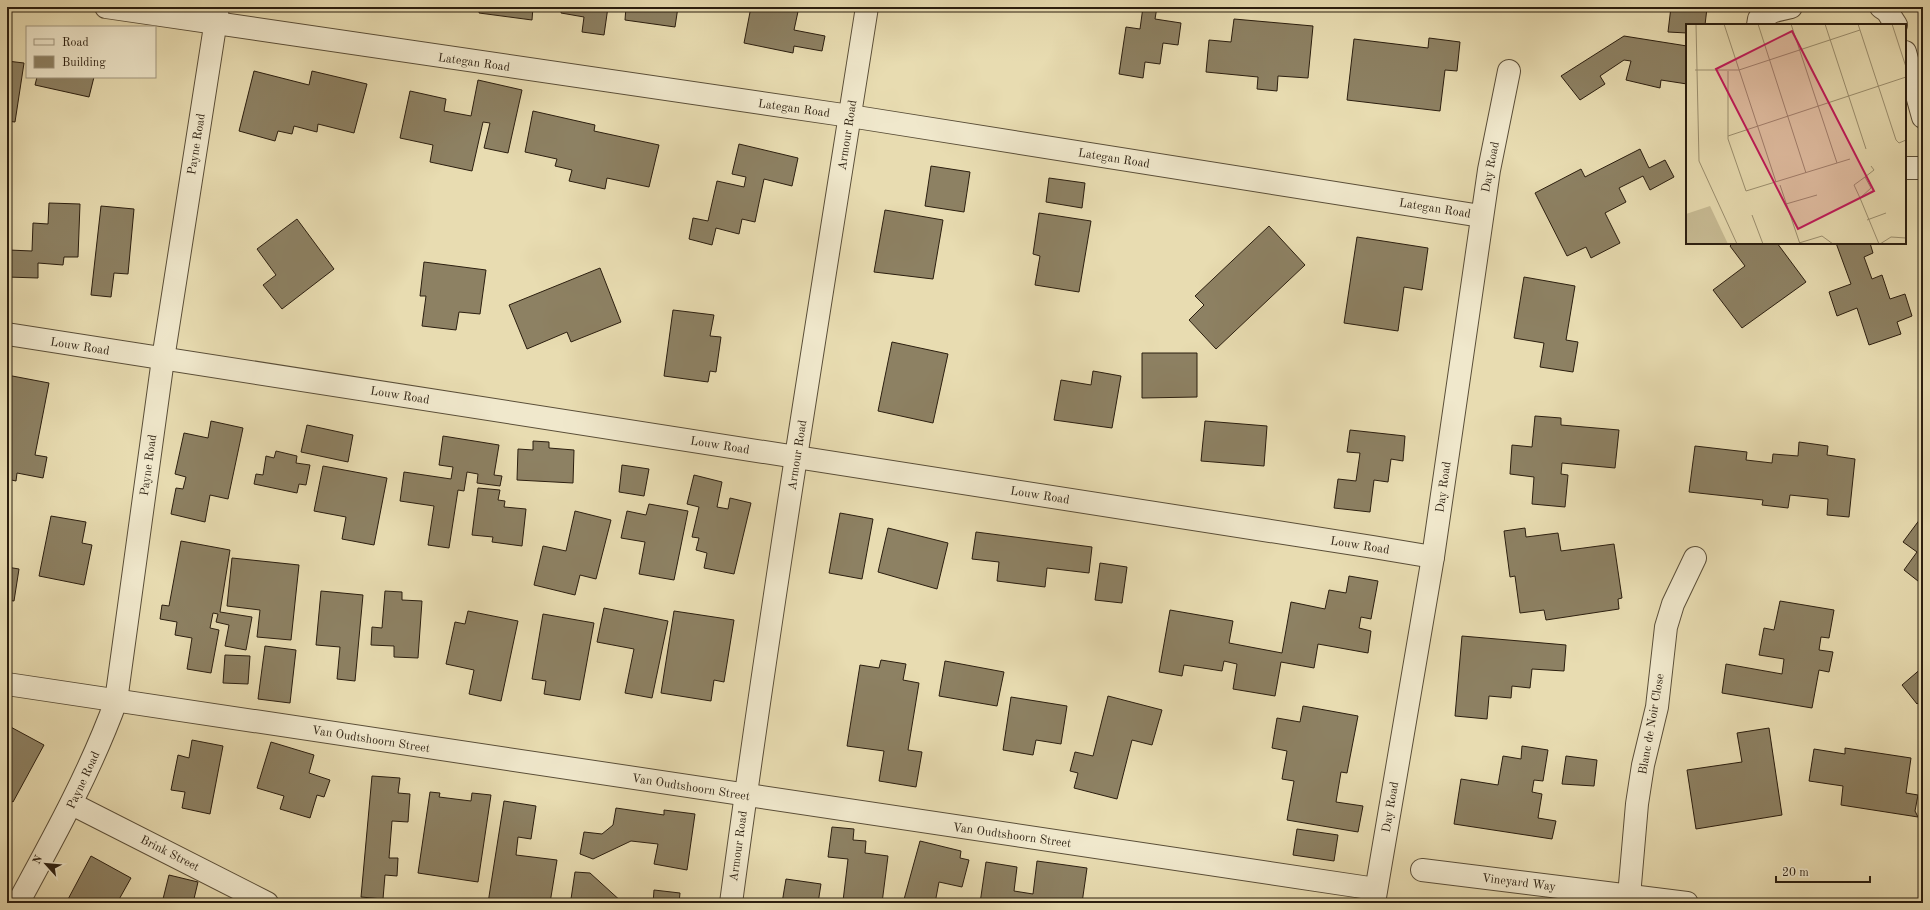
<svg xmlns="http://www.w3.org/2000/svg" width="1930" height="910" font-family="'Old Standard TT',serif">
	<rect width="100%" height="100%" fill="#e8dcb1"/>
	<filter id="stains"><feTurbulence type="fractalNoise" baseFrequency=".005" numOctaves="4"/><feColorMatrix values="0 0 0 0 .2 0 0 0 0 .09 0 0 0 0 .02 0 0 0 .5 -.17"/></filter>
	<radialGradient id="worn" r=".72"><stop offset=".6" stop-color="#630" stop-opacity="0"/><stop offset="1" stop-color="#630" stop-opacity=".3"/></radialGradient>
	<!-- building -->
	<g fill="#8d8163" stroke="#2b1e0f">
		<path d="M480,7H533L532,20L479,13Z"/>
		<path d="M562,7H608L604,35L582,32L584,17L561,13Z"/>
		<path d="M626,7H678L675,27L625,20Z"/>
		<path d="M751,7H799L794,30L825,36L822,51L794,46L793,53L744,43Z"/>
		<path d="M1143,7H1157L1155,19L1181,23L1178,45L1163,43L1160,64L1145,62L1143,78L1119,74L1126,27L1140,29Z"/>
		<path d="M1671,7L1707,8L1705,25H1687V33L1668,32Z"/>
		<path d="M1234,19L1313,26L1308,78L1278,76L1277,91L1257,89L1258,77L1206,72L1209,40L1231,42Z"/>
		<path d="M1624,36L1687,46V84L1661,80L1660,88L1626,80L1631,61L1624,60L1600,76L1605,84L1580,100L1561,76Z"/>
		<path d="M1429,38L1460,42L1457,71L1445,70L1440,111L1347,100L1354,39L1428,48Z"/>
		<path d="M7,61L24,63L15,122L7,121Z"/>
		<path d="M254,71L309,85L312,71L367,84L354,133L318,124L317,132L294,126L292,134L278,131L275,141L239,131Z"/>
		<path d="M37,77H94L89,97L35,85Z"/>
		<path d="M478,80L522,90L508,153L484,148L490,123L483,122L472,171L430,162L433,145L400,138L410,91L446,99L444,111L471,116Z"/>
		<path d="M533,111L595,125L594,131L659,145L649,187L607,178L605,189L569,181L572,170L555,166L557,159L525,152Z"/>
		<path d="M739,144L798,158L792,186L764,179L755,222L742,219L739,234L716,228L712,245L689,239L693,218L708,221L717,181L744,187L746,177L732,174Z"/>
		<path d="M1640,149L1649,168L1665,160L1674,177L1650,190L1643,176L1619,188L1626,202L1605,213L1620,243L1591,258L1586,247L1567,256L1535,193L1581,169L1585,177Z"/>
		<path d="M931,166L970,172L964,212L925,206Z"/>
		<path d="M1049,178L1085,183L1082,208L1046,202Z"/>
		<path d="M49,203L80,204L78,257H64L63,265L38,263V278L7,277L9,250L32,251L33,223L48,224Z"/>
		<path d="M101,206L134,209L128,274L114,273L111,297L91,295Z"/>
		<path d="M885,210L943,220L933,279L874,272Z"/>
		<path d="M1039,213L1091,221L1079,292L1035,285L1040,256L1033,254Z"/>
		<path d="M297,219L334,269L282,309L263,285L276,275L257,249Z"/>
		<path d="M1269,226L1305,265L1216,349L1189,320L1204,305L1195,296Z"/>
		<path d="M1357,237L1428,248L1422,290L1404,287L1398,331L1344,323Z"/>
		<path d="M1733,243H1777L1806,282L1742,328L1713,290L1745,266L1730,246Z"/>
		<path d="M1836,243H1870L1873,253L1864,257L1872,279L1882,275L1890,299L1905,294L1912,316L1897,322L1901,334L1869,345L1857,308L1837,316L1829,292L1851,284Z"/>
		<path d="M424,262L486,270L480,314L459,312L456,330L422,326L426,296H420Z"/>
		<path d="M600,268L621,322L571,342L567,332L527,349L509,305Z"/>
		<path d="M1524,277L1575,286L1566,340L1578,342L1573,372L1540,367L1544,343L1514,338Z"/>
		<path d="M673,310L714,315L710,336L721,337L716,372L710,371L708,382L664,376Z"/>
		<path d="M892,342L948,354L933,423L878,411Z"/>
		<path d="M1142,353H1197V397L1142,398Z"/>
		<path d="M1093,371L1121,376L1112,428L1054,420L1061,380L1091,385Z"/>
		<path d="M7,375L49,383L35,455L47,457L43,478L17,473L16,481L7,479Z"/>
		<path d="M1535,416L1561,418V425L1619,430L1615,468L1562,463L1561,474L1568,475L1565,507L1532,504L1534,477L1510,474L1512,445L1532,447Z"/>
		<path d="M211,421L243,428L228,499L210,495L205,522L171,514L176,488L183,489L186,477L175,474L184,433L208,438Z"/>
		<path d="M1205,421L1267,426L1264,466L1201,461Z"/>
		<path d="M307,425L353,435L348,462L301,452Z"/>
		<path d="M1350,430L1405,436L1403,461L1391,459L1388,482L1374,480L1370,512L1334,508L1338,479L1356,481L1360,453L1347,452Z"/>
		<path d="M443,436L499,445L494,475L502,476L500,486L477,483L478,474L467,472L464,491L458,490L449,548L428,545L434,506L400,501L404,472L451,479L453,467L439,465Z"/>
		<path d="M533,441L549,442V448L574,450L573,483L517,480L518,449L533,450Z"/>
		<path d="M1799,442L1828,446L1827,455L1855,459L1849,517L1827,515L1828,499L1790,495L1788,508L1762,505L1763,500L1689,492L1695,446L1747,452L1746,460L1772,463L1773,454L1798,456Z"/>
		<path d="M276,451L297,456L296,463L310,465L306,485L299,484L297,493L254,484L256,474L263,475L266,456L274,458Z"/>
		<path d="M622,465L649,469L644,496L619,492Z"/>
		<path d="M323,466L387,478L374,545L342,539L346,517L314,511Z"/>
		<path d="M694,475L722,482L717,507L728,509L730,498L751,503L734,574L704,568L707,553L696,550L699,538L692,537L699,507L687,504Z"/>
		<path d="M478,488L500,490L498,500L505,501L504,507L526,509L522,546L492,542L493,537L472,535Z"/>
		<path d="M649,504L688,511L674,580L639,574L645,542L621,538L627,511L646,515Z"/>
		<path d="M575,511L611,520L596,579L580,575L575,595L534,585L543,546L566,551Z"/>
		<path d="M840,513L873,519L862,579L829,573Z"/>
		<path d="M1923,515V585L1904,570L1917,552L1903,542Z"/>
		<path d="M51,516L86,522L82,543L92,545L84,585L39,576Z"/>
		<path d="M888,528L948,543L937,589L878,572Z"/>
		<path d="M1525,528L1526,537L1558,533L1561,551L1614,544L1622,598L1618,599L1619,609L1546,620L1544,610L1520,613L1515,576L1510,577L1504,531Z"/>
		<path d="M976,532L1092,547L1089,573L1047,568L1045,587L997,581L999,562L972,559Z"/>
		<path d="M181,541L230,550L220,612L252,617L246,650L225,646L229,625L216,622L218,614L213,613L210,628L219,630L211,673L187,669L192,638L175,635L177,622L160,619L162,605L169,606Z"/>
		<path d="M232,558L299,565L291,640L257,637L260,610L227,606Z"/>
		<path d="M1100,563L1127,567L1122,603L1095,600Z"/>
		<path d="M7,567L19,569L14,601L7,600Z"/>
		<path d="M1349,576L1378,581L1371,619L1361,617L1359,628L1371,631L1368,653L1318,644L1314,668L1281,662L1275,696L1233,689L1237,664L1224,661L1222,671L1184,665L1182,676L1159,672L1170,610L1233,621L1229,643L1282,653L1291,602L1325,609L1329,590L1346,593Z"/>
		<path d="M321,591L363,595L355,681L337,679L340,647L316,645Z"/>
		<path d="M385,591L402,592V600L422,601L418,658L394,657V646L371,645L372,627L382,628Z"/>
		<path d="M1780,601L1834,610L1829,638L1821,637L1819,650L1833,652L1829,672L1819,670L1812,708L1722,693L1726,664L1782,674L1784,659L1759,655L1764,628L1774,630Z"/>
		<path d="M604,608L668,621L652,698L625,693L634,649L597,642Z"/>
		<path d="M468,611L518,621L501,701L469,694L474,670L446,664L455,622L465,624Z"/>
		<path d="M674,611L734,620L724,682L714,680L711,701L661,693Z"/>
		<path d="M543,614L594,623L580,700L544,694L546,681L532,679Z"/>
		<path d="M1462,636L1566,645L1564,671L1532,669L1530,688L1512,686L1511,698L1489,696L1487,719L1455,716Z"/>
		<path d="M265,646L296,650L290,703L258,699Z"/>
		<path d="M225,655L250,656L248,684L223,683Z"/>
		<path d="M881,660L906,664L903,680L919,683L908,750L922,752L916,787L879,781L884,751L847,746L860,665L879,668Z"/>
		<path d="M945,661L1004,672L997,706L939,696Z"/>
		<path d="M1923,667V699L1917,704L1902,685Z"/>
		<path d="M1108,696L1162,710L1152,745L1132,740L1117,799L1074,788L1078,773L1070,771L1075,752L1093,756Z"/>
		<path d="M1011,697L1067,706L1061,744L1036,740L1033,755L1003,750Z"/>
		<path d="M1303,706L1358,716L1347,773L1341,772L1336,802L1363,806L1358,832L1287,820L1294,781L1282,779L1287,751L1272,748L1277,718L1300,722Z"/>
		<path d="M7,725L44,745L13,802L7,798Z"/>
		<path d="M1769,728L1782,815L1696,829L1687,770L1742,762L1737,733Z"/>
		<path d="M192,740L223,746L210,814L182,808L185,792L171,790L178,755L189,758Z"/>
		<path d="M271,742L314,755L309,773L330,780L324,797L317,795L310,818L280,809L284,796L257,788Z"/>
		<path d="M1522,746L1548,750L1543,781L1534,780L1532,792L1542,794L1538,818L1556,821L1552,839L1454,824L1461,779L1498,785L1503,756L1521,759Z"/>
		<path d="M1845,748L1911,758L1906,793L1918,795L1915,811L1918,817L1841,805L1843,786L1809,781L1814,749L1845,754Z"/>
		<path d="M1566,756L1597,760L1594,786L1562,784Z"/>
		<path d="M372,776L400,778L398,793L410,794L408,822L392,821L389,858H398L397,876L385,875L383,899L361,897Z"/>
		<path d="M430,792L440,793L439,797L471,801L472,793L491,795L478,882L418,873Z"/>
		<path d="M504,801L536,806L531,839L518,837L516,855L557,860L550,903H488Z"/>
		<path d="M616,808L664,815V810L695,814L687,870L654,864L658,844L631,841L593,859L580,854L584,832L602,834L613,825Z"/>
		<path d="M832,827L854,829L853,840L866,841L865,853L888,856L882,903L843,901L848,859L828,857Z"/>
		<path d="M1297,829L1338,835L1334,861L1293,855Z"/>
		<path d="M920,841L961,851L960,858L969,860L962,887L939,882L935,903H903Z"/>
		<path d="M91,856L131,878L117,903H66Z"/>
		<path d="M1037,861L1087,868L1082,903H980L986,862L1017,867L1014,891L1033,894Z"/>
		<path d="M575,872L590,873L623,903H584L571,899Z"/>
		<path d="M169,875L198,882L193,903H162Z"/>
		<path d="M786,879L821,884L818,903H782Z"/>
		<path d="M654,890L680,893L679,903H653Z"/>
		<path d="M1414,899L1441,903H1414Z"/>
	</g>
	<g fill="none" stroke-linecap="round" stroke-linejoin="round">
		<defs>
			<g id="street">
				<path d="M106,7L850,116L1481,216"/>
				<path d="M1881,7L1887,11L1896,25"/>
				<path d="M1758,25L1759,19L1774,11L1791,7"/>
				<path d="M1905,52L1923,117"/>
				<path d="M1905,168H1923"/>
				<path d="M7,334L1373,547L1433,557"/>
				<path d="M7,684L1376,889"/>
				<path d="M72,804L267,903"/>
				<path d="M1422,870L1687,903"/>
				<path d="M1629,896L1637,804L1643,765L1657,707L1666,627L1673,604L1695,558"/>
				<path d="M18,903C54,837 90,772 116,701L163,359L218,7"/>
				<path d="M731,903C771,604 820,305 867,7"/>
				<path d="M1374,903L1433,557L1489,170L1509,71"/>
			</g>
		</defs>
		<!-- street casing -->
		<use href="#street" stroke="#5a4e38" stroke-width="24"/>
		<!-- street -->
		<use href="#street" stroke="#f0e8cc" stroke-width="22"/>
	</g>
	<g text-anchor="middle" stroke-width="4" stroke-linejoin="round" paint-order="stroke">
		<!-- street labels -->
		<g font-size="12" fill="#2b1e0f" stroke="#f0e8cc">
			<text transform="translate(474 62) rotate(8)" y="4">Lategan Road</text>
			<text transform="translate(794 108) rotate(8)" y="4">Lategan Road</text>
			<text transform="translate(847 135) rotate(-81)" y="4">Armour Road</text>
			<text transform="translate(196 144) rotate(-81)" y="4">Payne Road</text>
			<text transform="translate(1114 158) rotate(9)" y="4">Lategan Road</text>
			<text transform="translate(1490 167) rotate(-79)" y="4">Day Road</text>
			<text transform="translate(1435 208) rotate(9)" y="4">Lategan Road</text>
			<text transform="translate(80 346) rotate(9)" y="4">Louw Road</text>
			<text transform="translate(400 395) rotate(9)" y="4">Louw Road</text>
			<text transform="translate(720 445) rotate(9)" y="4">Louw Road</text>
			<text transform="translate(797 455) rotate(-81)" y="4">Armour Road</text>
			<text transform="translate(148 465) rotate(-82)" y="4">Payne Road</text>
			<text transform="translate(1443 487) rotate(-82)" y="4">Day Road</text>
			<text transform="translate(1040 495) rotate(9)" y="4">Louw Road</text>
			<text transform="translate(1360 545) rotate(9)" y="4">Louw Road</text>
			<text transform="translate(1651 724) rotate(-80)" y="4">Blanc de Noir Close</text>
			<text transform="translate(371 739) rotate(9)" y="4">Van Oudtshoorn Street</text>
			<text transform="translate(83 780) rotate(-65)" y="4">Payne Road</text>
			<text transform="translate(691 787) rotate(9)" y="4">Van Oudtshoorn Street</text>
			<text transform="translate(1390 807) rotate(-80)" y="4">Day Road</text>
			<text transform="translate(1012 835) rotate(8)" y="4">Van Oudtshoorn Street</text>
			<text transform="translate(738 846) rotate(-82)" y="4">Armour Road</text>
			<text transform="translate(170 853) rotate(27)" y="4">Brink Street</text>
			<text transform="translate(1519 882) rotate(7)" y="4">Vineyard Way</text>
		</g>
	</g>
	<!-- overview -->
	<g transform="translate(1686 24)">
		<rect width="220" height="220" fill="#e8dcb1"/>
		<path d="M24,182L42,220H0V190Z" fill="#c8bc95"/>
		<path fill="none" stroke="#9c9070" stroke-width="1" d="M10,0L13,137L51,220M38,0L90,158M72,0L120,149M105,0L151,139M139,0L180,125M172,0L210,116L213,119L220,116M206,0L220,43M9,46H53L174,6M42,47V115L60,167L164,135M42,112L220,53M179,153L185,164L174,174L168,161ZM179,153L188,146L185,142M94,161L114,220M174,174L193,220M100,180L131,171M66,191L77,220M181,196L200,189M113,219L136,212L147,220M194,220L205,213L220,214"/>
		<path fill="#c2185b" fill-opacity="0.15" stroke="#c2185b" stroke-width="2" d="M106,7L188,167L112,205L30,45Z"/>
		<rect width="220" height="220" fill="none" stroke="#2b1e0f" stroke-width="2"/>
	</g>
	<!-- margin -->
	<rect width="1930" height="910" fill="none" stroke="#e8dcb1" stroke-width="24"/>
	<rect x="8" y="8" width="1914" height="894" fill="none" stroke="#2b1e0f" stroke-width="2"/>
	<rect x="12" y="12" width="1906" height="886" fill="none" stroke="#2b1e0f"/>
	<!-- legend -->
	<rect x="26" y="26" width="130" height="52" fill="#f0e8cc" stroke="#a19780"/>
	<rect x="34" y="39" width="20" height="6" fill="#f0e8cc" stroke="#a19780"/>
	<text x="62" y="46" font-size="12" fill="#2b1e0f">Road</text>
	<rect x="34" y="56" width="20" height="12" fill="#8d8163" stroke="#a19780"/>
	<text x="62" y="66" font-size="12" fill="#2b1e0f">Building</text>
	<!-- north arrow -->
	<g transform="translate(46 864) rotate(297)" stroke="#f0e8cc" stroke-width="3" paint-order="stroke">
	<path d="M0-3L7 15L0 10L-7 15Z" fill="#2b1e0f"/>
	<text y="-6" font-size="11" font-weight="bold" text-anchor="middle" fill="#2b1e0f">N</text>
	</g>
	<!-- scale -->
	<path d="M1776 876v6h94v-6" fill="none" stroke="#2b1e0f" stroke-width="2"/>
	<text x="1782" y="876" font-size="12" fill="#2b1e0f" stroke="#f0e8cc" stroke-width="3" paint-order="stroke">20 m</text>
	<rect width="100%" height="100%" filter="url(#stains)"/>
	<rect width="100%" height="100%" fill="url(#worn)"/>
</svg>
